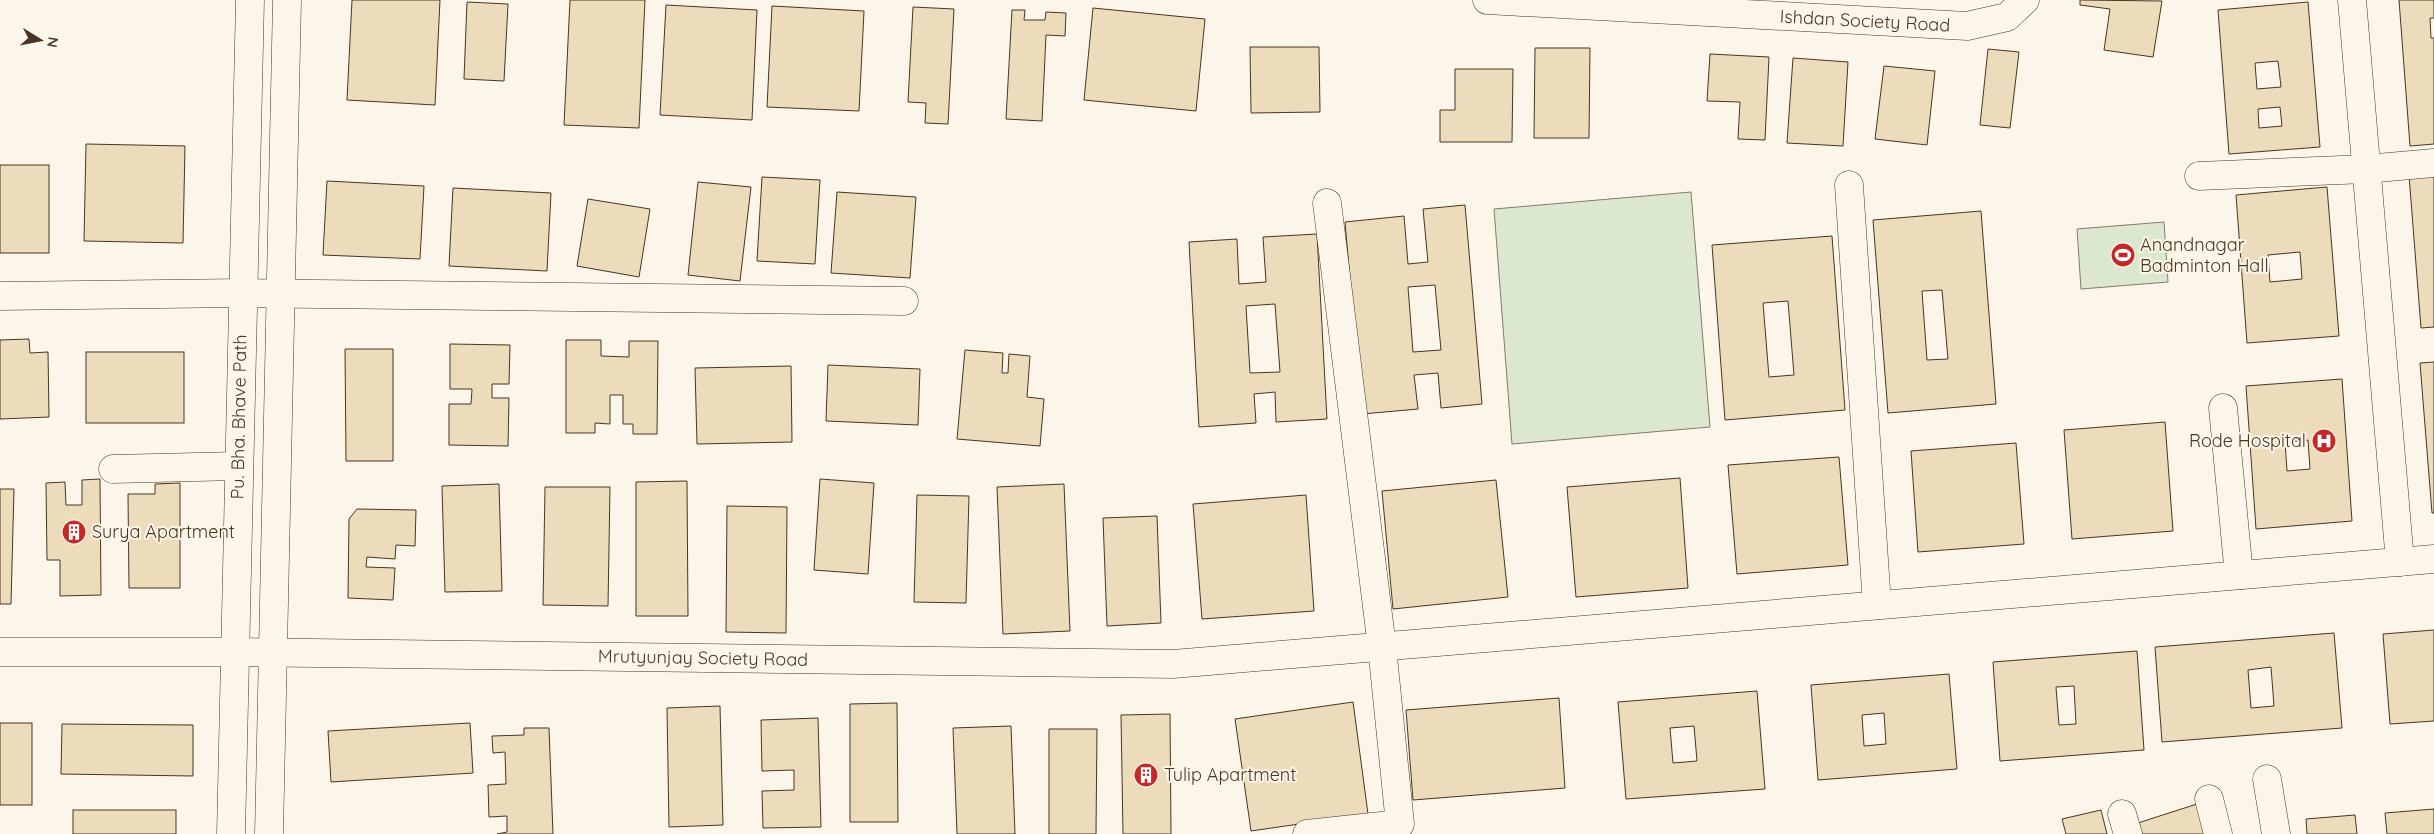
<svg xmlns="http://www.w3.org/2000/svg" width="2434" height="834" font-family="Quicksand,sans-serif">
	<rect width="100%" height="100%" fill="#fbf6e9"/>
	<!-- green -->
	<g fill="#dce7d0" stroke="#887966">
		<path d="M1691,192L1710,427L1512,444L1494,209Z"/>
		<path d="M2164,222L2168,282L2081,289L2077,229Z"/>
	</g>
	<!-- building -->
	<g fill="#ecdcbc" stroke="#4a3520" fill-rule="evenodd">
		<path d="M352,0H440L435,105L347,100Z"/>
		<path d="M570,0H645L639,128L564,125Z"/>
		<path d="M2080,0L2162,1L2153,57L2104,50L2110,9L2080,5Z"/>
		<path d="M2399,0H2434V18H2430L2431,38H2434V144L2410,146Z"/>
		<path d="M467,2L508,4L504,81L464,79Z"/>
		<path d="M2308,2L2320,147L2229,154L2218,10ZM2278,61L2281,87L2257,89L2255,63ZM2280,107L2282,126L2259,128L2258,109Z"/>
		<path d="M666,5L757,10L752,120L660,115Z"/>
		<path d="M772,6L864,11L859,111L767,107Z"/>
		<path d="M913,7L954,9L948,124L925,123L926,103L908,102Z"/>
		<path d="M1093,8L1205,19L1196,111L1084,100Z"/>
		<path d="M1012,10H1025L1024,20H1045L1046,12L1066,13L1065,36L1046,35L1042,121L1006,119Z"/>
		<path d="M1250,47H1319L1320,112L1251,113Z"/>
		<path d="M1535,48H1590L1589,138H1534Z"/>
		<path d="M1988,49L2019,52L2010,128L1980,125Z"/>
		<path d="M1710,54L1769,57L1765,140L1738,139L1740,102L1707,101Z"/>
		<path d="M1793,58L1848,62L1843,146L1787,143Z"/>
		<path d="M1884,66L1935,71L1927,145L1875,139Z"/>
		<path d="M1455,69H1513L1512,142H1440V110H1455Z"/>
		<path d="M86,144L185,146L183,243L84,241Z"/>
		<rect x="0" y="165" width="49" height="88"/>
		<path d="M2434,173V327L2421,328L2409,175Z"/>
		<path d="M762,177L820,180L815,264L757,261Z"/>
		<path d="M327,181L424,186L420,259L323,255Z"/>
		<path d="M698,182L751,187L740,281L688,275Z"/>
		<path d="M2327,187L2339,336L2247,343L2236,195ZM2300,252L2302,279L2270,282L2268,255Z"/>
		<path d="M453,188L551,193L547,271L449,266Z"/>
		<path d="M837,192L916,197L910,278L831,273Z"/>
		<path d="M588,199L650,209L639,277L577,266Z"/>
		<path d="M1465,205L1482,404L1441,408L1438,373L1414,375L1418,409L1362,414L1345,222L1404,216L1408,264L1428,262L1423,209ZM1435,285L1441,350L1413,352L1408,287Z"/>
		<path d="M1981,211L1996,404L1888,413L1873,220ZM1942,290L1948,359L1927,360L1922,291Z"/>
		<path d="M1317,234L1327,419L1276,422L1275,392L1254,394L1256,423L1199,427L1189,242L1237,239L1239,284L1266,282L1263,237ZM1275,304L1280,372L1250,373L1246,306Z"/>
		<path d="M1832,236L1845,410L1725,420L1712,245ZM1788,301L1794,375L1769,377L1763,303Z"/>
		<path d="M29,339L30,353L48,352L49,417L0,419V340Z"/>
		<path d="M566,340H601V356L629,357V341H658L657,434H633V424H623V395H610V424L595,423V433H566Z"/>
		<path d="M450,344L510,345L509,384H492V398H509L508,446L449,445V404H471L472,389H450Z"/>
		<path d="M345,349H393V461H346Z"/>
		<path d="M965,350L1003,353L1002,373H1008L1009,354L1030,356L1027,397L1044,399L1040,446L957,439Z"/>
		<rect x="86" y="352" width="98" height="71"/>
		<path d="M2434,362V513H2432L2420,363Z"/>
		<path d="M828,365L920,369L918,425L826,421Z"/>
		<path d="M791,366L792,442L697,444L695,368Z"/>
		<path d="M2342,379L2352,521L2256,529L2246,386ZM2308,440L2310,469L2287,471L2285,442Z"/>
		<path d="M2165,422L2173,531L2072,539L2064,430Z"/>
		<path d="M2016,443L2024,544L1918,552L1911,451Z"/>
		<path d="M1839,457L1848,565L1737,574L1728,465Z"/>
		<path d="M1680,478L1688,588L1576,597L1567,487Z"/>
		<path d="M100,479L101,595L60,596V560H47L46,483L65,482L66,505H82V480Z"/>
		<path d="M820,479L874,483L868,574L814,570Z"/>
		<path d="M1496,480L1508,597L1393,609L1382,491Z"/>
		<path d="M687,481L688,616H636V482Z"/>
		<path d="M180,483V588H129L128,494H155V484Z"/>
		<path d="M499,484L502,591L445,592L442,486Z"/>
		<path d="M1064,484L1070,631L1003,634L997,487Z"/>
		<path d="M545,487H610L608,606L543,605Z"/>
		<path d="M0,489H14L11,604H0Z"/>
		<path d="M917,495L969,496L966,603L914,602Z"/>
		<path d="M1306,495L1314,611L1202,619L1193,504Z"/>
		<path d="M727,506L787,507L786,633L726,632Z"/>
		<path d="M357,509L416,510L415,546L396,545L395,559L367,557L366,567L395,568L393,600L348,598L349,519Z"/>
		<path d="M1157,516L1161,623L1107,626L1103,518Z"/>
		<path d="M2434,630V721L2390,724L2383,634Z"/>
		<path d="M2334,633L2342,728L2162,742L2155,647ZM2271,667L2274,706L2251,708L2248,670Z"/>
		<path d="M2137,651L2144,750L2000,761L1993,662ZM2074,686L2076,724L2059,725L2056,687Z"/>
		<path d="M1949,674L1957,769L1818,780L1811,685ZM1884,713L1886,744L1864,746L1862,715Z"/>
		<path d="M1757,691L1765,789L1626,799L1618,702ZM1694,726L1697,761L1673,763L1670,728Z"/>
		<path d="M1559,698L1565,788L1413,800L1406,710Z"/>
		<path d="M1353,702L1368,814L1251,831L1235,719Z"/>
		<path d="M897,703L898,822H850V704Z"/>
		<path d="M720,706L723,825L669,827L667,708Z"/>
		<path d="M1170,714L1171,834H1123L1121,715Z"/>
		<path d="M818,718L821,827L763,828L762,791L794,790V770L762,771L761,720Z"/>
		<rect x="0" y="723" width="32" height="82"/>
		<path d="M470,723L473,773L331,782L328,731Z"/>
		<path d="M62,724L193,725V776L61,774Z"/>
		<path d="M1011,726L1015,834H957L953,728Z"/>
		<path d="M524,728H549L553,834H497L507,832V816L489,817L488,785L506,784L505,752L493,753L492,736L524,735Z"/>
		<path d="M1049,729H1097L1096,834H1049Z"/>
		<path d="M2200,803L2210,834H2141L2138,823Z"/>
		<path d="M2434,809V834H2387L2385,813Z"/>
		<rect x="73" y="810" width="103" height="24"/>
		<path d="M2101,810L2107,834H2066L2062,819Z"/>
		<path d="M2355,815L2357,834H2307L2306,819Z"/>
	</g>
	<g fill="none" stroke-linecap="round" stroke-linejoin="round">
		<defs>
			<g id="minor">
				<path d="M1487,0L1967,26L2007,17L2025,0"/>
				<path d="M2352,0L2400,562"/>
				<path d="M2199,176L2366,169L2434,163"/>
				<path d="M1849,185L1877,605"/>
				<path d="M0,296L242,293L904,301"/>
				<path d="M2223,408L2239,575"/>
				<path d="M113,469L238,466"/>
				<path d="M0,652H233L1173,664L2434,559"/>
				<path d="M2267,779L2276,834"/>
				<path d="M2209,799L2218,834"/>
				<path d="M2122,814L2128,834"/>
				<path d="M231,834L250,0"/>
				<path d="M269,834L287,0"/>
				<path d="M1307,834L1400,824L1382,647L1327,203"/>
			</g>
		</defs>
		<!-- minor casing -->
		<use href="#minor" stroke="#4a3520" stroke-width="29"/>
		<!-- minor -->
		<use href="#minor" stroke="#fbf6e9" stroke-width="28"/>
	</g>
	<!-- icons -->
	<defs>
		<symbol id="stadium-disc" viewBox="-11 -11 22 22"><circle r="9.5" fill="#c62828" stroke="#fbf6e9"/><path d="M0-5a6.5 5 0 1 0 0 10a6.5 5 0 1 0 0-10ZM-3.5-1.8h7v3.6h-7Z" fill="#fff"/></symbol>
		<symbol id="hospital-disc" viewBox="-11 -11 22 22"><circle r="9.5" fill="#c62828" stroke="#fbf6e9"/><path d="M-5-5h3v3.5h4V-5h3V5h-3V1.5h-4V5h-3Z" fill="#fff"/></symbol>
		<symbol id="building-disc" viewBox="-11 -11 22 22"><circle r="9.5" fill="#c62828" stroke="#fbf6e9"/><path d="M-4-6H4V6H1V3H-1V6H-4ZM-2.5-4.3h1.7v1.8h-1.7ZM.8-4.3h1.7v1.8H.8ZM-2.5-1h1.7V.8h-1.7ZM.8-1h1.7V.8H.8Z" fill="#fff"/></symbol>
	</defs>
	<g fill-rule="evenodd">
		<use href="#stadium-disc" x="2109" y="241" width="28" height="28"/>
		<use href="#hospital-disc" x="2310" y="427" width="28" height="28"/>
		<use href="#building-disc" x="60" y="518" width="28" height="28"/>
		<use href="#building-disc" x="1132" y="761" width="28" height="28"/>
	</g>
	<g text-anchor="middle" stroke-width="4" stroke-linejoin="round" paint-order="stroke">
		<!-- street labels -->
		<g font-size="18" fill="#4a3520" stroke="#fbf6e9">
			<text transform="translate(1865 21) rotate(3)" y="6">Ishdan Society Road</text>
			<text transform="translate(239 417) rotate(-89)" y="6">Pu. Bha. Bhave Path</text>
			<text transform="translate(703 658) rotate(1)" y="6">Mrutyunjay Society Road</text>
		</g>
		<!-- poi labels -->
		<g font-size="18" fill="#4a3520" stroke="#fbf6e9" text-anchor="start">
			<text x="2140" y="251">Anandnagar<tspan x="2140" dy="21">Badminton Hall</tspan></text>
			<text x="2306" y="447" text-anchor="end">Rode Hospital</text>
			<text x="92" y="538">Surya Apartment</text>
			<text x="1164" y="781">Tulip Apartment</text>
		</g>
	</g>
	<!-- north arrow -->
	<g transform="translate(40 40) rotate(100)" stroke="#fbf6e9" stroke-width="4" paint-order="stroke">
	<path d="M0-4L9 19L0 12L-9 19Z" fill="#4a3520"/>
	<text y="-8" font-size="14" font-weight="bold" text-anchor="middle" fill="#4a3520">N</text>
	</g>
</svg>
